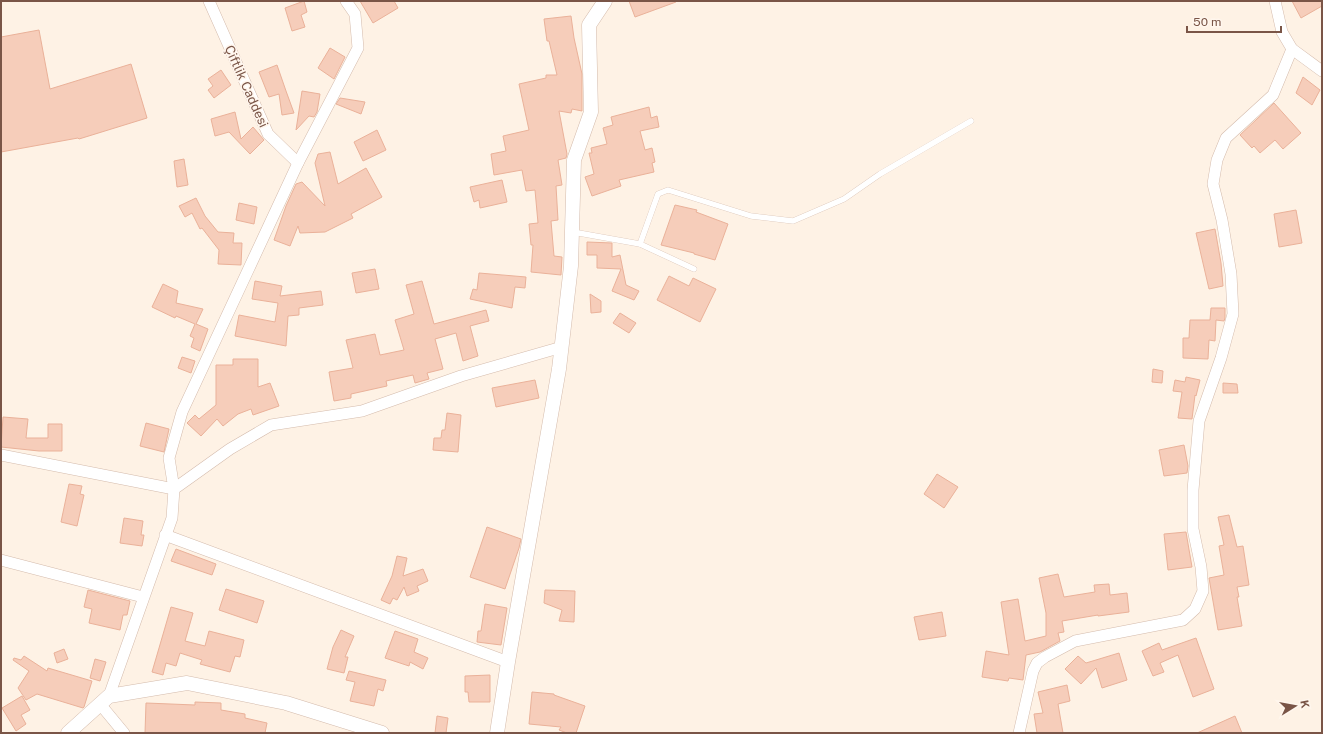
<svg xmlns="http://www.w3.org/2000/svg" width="1323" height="734" font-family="'Public Sans',sans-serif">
	<rect width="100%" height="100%" fill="#fef2e5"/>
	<!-- building -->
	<g fill="#f6cdba" stroke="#eab199">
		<path d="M304,1L307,12L301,15L305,27L292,31L285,8Z"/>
		<path d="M360,1H394L398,8L373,23Z"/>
		<path d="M629,1H676V2L635,17Z"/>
		<path d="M1292,1H1322V6L1301,18Z"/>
		<path d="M571,16L574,38L582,74V111L572,109L571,113L559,111L567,154L566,158L558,160L562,185L556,186L558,220L551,221L554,256L562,257L561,275L531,272L533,245H531L529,224L538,223L535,190L526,191L522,170L494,175L491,154L506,151L503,136L529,130L519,84L546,78V75H557L549,41H547L544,19Z"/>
		<path d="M39,30L50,89L131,64L147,118L79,139L78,138L1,152V37Z"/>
		<path d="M330,48L345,57L334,79L318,68Z"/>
		<path d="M277,65L286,91L294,113L282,115L279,94L269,97L259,72Z"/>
		<path d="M221,70L231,85L214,98L208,90L213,86L208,79Z"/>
		<path d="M1303,77L1320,90L1312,105L1296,93Z"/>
		<path d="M302,91L320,94L317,112L314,117L309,116L296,130Z"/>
		<path d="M340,98L365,102L361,114L336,104Z"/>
		<path d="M1274,103L1301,133L1283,149L1275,140L1260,153L1254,146L1252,148L1240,135Z"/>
		<path d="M649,107L651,118L657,116L659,127L640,131L645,150L652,148L655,162L652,163L654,172L619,180L621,186L592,196L585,177L594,174L589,153H592L591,148L607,144L603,128L613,125L611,117Z"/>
		<path d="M235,112L241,139L253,127L264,140L250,154L229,132L215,136L211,119Z"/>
		<path d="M377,130L386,150L363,161L354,142Z"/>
		<path d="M330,152L338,184L366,168L382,197L351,214L353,218L325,232L300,233L298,226L290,246L274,240L286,206L296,184L302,182L325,206L315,163L318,154Z"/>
		<path d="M184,159L188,185L177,187L174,161Z"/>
		<path d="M502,180L507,202L480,208L479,200L474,202L470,187Z"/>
		<path d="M196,198L205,216L218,232L234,233L233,243H242L241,265L218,264L219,250L202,228L200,229L192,213L185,217L179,206Z"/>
		<path d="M239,203L257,207L254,224L236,220Z"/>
		<path d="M675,205L697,210L696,212L728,224L715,260L694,254V253L661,245Z"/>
		<path d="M1296,210L1302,243L1279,247L1274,214Z"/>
		<path d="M1215,229L1221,263L1223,286L1209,289L1196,233Z"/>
		<path d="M587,242L612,243V257L620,255L626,285L639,291L634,300L612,291L621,269L597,268V255H587Z"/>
		<path d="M375,269L379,289L356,293L352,273Z"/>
		<path d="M479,273L526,277L525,288L515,287L512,308L470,299L473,289L477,290Z"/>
		<path d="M669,276L689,286L693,278L716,289L700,322L657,300Z"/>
		<path d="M255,281L282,286L280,296L321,291L323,305L299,308V315L288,316L286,346L235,336L239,315L275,322L278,303L252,299Z"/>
		<path d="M422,281L434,324L486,310L489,321L470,326L478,356L463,361L456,333L435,339L443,369L427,373L429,379L415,383L413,375L386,381L387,386L351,394V398L334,401L329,372L353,368L346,340L375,334L380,355L404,350L395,320L414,314L406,285Z"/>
		<path d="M163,284L178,291L176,303L203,309L196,324L208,329L200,351L191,347L194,338L190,336L195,324L176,316L175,318L152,307Z"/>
		<path d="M590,294L601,301V312L591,313Z"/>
		<path d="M1211,308H1225V318L1224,321L1216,320L1215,341L1209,340L1208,359L1183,358V338H1189L1190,320H1210Z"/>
		<path d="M620,313L636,323L629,333L613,323Z"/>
		<path d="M182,357L195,361L191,373L178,368Z"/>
		<path d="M233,359H258V387L270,383L279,406L253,415L251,409L238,414L223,426L217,419L201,436L187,423L195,415L199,419L216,405V365H233Z"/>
		<path d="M1153,369L1163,371L1162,383L1152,382Z"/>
		<path d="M1186,377L1200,380L1196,396L1195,395L1192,419L1178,418L1182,392L1173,391L1175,380L1185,382Z"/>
		<path d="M535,380L539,398L496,407L492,388Z"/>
		<path d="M1223,383L1237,384L1238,393H1223Z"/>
		<path d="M447,413L461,415L458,452L433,450L434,438H441L442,430H445Z"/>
		<path d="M3,417L28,419L26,438H48V424H62V451H39L1,447Z"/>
		<path d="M146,423L169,429L164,452L140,446Z"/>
		<path d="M1184,445L1188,466L1187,473L1164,476L1159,450Z"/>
		<path d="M937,474L958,487L944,508L924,494Z"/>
		<path d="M69,484L82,486L80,494L84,495L77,526L61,522Z"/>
		<path d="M1229,515L1237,547L1243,546L1249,585L1237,587L1239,597H1237L1242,626L1218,630L1209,578L1224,575L1219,546L1224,545L1218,517Z"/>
		<path d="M124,518L143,521L141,535H144L142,546L120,543Z"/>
		<path d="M487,527L521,539L519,548L505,589L470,577Z"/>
		<path d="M1186,532L1192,567L1168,570L1164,534Z"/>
		<path d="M176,549L216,564L212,575L171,561Z"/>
		<path d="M397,556L407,558L403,576L423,569L428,581L417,586L419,591L407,596L404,587L397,600L393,598L390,604L381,600L392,576Z"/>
		<path d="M1058,574L1064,597L1095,592L1094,585L1109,584L1110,595L1127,593L1129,612L1098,616V615L1062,621L1064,632L1058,633L1060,641L1040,652L1026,655L1023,680L1009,678L1008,681L982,677L986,651L1009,655L1001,602L1018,599L1025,641L1046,636V613L1039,578Z"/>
		<path d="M226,589L264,601L257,623L219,610Z"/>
		<path d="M88,590L130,601L127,615H123L120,630L89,623L92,609L84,607Z"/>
		<path d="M545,590L575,591L574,622L559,621L562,610L544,603Z"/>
		<path d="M485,604L507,608L501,645L477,642L478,631H481Z"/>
		<path d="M171,607L193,613L185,641L205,646L209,631L244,640L240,657L235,656L230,672L200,664L202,660L180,653L176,666L166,663L163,675L152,672Z"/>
		<path d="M942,612L946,636L919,640L914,617Z"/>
		<path d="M341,630L354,636L345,657H348L344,673L327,669L333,647Z"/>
		<path d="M395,631L418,639L414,652L428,658L423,669L410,662L409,666L385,658Z"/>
		<path d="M1196,638L1214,689L1193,697L1178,655L1160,663L1164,672L1153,676L1142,651L1159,643L1162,650Z"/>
		<path d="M64,649L68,659L57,663L54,653Z"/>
		<path d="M1119,653L1127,680L1102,688L1096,668L1081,684L1065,669L1078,656L1086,663Z"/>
		<path d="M24,656L47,671L48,668L92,681L84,707L83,708L37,694L26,700L18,688L29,671L13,660L14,658L21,660Z"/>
		<path d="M95,659L106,662L100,681L90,678Z"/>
		<path d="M349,671L386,680L383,691L378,689L374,706L350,701L355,682L346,680Z"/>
		<path d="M490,675V702H469L468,692H465V676Z"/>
		<path d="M1067,685L1070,701L1058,704L1063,733H1037L1034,714L1043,713L1038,692Z"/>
		<path d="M532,692L554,694V695L585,706L576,733H567L559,730L561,727L529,724Z"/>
		<path d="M22,696L30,710L21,715L26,724L16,731L2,708Z"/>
		<path d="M195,702L221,703V710L245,714V718L267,723L265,733H145L146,703L195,705Z"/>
		<path d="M437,716L448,718L446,733H435Z"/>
		<path d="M1235,716L1242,733H1197Z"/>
	</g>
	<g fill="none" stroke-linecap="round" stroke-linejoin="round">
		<defs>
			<g id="service">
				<path d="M573,232L640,244L694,269"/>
				<path d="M640,244L658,194L668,190L751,216L793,221L844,199L880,174L971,121"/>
			</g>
			<g id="minor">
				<path d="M209,1L268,134L298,163"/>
				<path d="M1275,1L1282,32L1292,49L1322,71"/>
				<path d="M1,455L174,489L169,458L182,412L298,163L358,48L355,14L346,1"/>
				<path d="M165,535L508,662"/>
				<path d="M1,560L143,597"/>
				<path d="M109,696L172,518L174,489L230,449L271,425L362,411L461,376L562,347"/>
				<path d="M100,704L124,733"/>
				<path d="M1019,733L1033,671L1037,663L1045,657L1075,641L1183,620L1195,609L1203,591L1201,567L1193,529V490L1199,421L1221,358L1233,314L1231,274L1222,220L1213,184L1217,160L1226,138L1273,95L1292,49"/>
			</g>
			<g id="tertiary">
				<path d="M68,733L109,696L187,683L286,703L382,733"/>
				<path d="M497,733L508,662L559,369L571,266L574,160L591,112L589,25L605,1"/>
			</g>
		</defs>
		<!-- service casing -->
		<use href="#service" stroke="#d4bbac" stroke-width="6"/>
		<!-- minor casing -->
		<use href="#minor" stroke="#d4bbac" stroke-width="12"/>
		<!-- tertiary casing -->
		<use href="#tertiary" stroke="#d4bbac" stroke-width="15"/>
		<!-- service -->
		<use href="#service" stroke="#fff" stroke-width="5.5"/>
		<!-- minor -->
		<use href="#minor" stroke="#fff" stroke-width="11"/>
		<!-- tertiary -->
		<use href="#tertiary" stroke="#fff" stroke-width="14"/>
	</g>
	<g text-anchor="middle" stroke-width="3" stroke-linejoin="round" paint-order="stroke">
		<!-- street labels -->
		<g font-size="13" fill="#7a5547" stroke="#fff6ed">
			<text transform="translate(247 86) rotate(66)" y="5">Çiftlik Caddesi</text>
		</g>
	</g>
	<!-- border -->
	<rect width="1323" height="734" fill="none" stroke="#7a5547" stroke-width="4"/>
	<!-- north arrow -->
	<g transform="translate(1295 706) rotate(79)" stroke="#fff6ed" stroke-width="3" paint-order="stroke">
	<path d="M0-3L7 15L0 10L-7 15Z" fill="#7a5547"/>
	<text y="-6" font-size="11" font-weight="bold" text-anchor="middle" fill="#7a5547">K</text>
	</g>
	<!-- scale -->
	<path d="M1187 26v6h94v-6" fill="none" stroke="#7a5547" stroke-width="2"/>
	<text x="1193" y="26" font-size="12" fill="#7a5547" stroke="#fff6ed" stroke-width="3" paint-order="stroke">50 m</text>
</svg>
